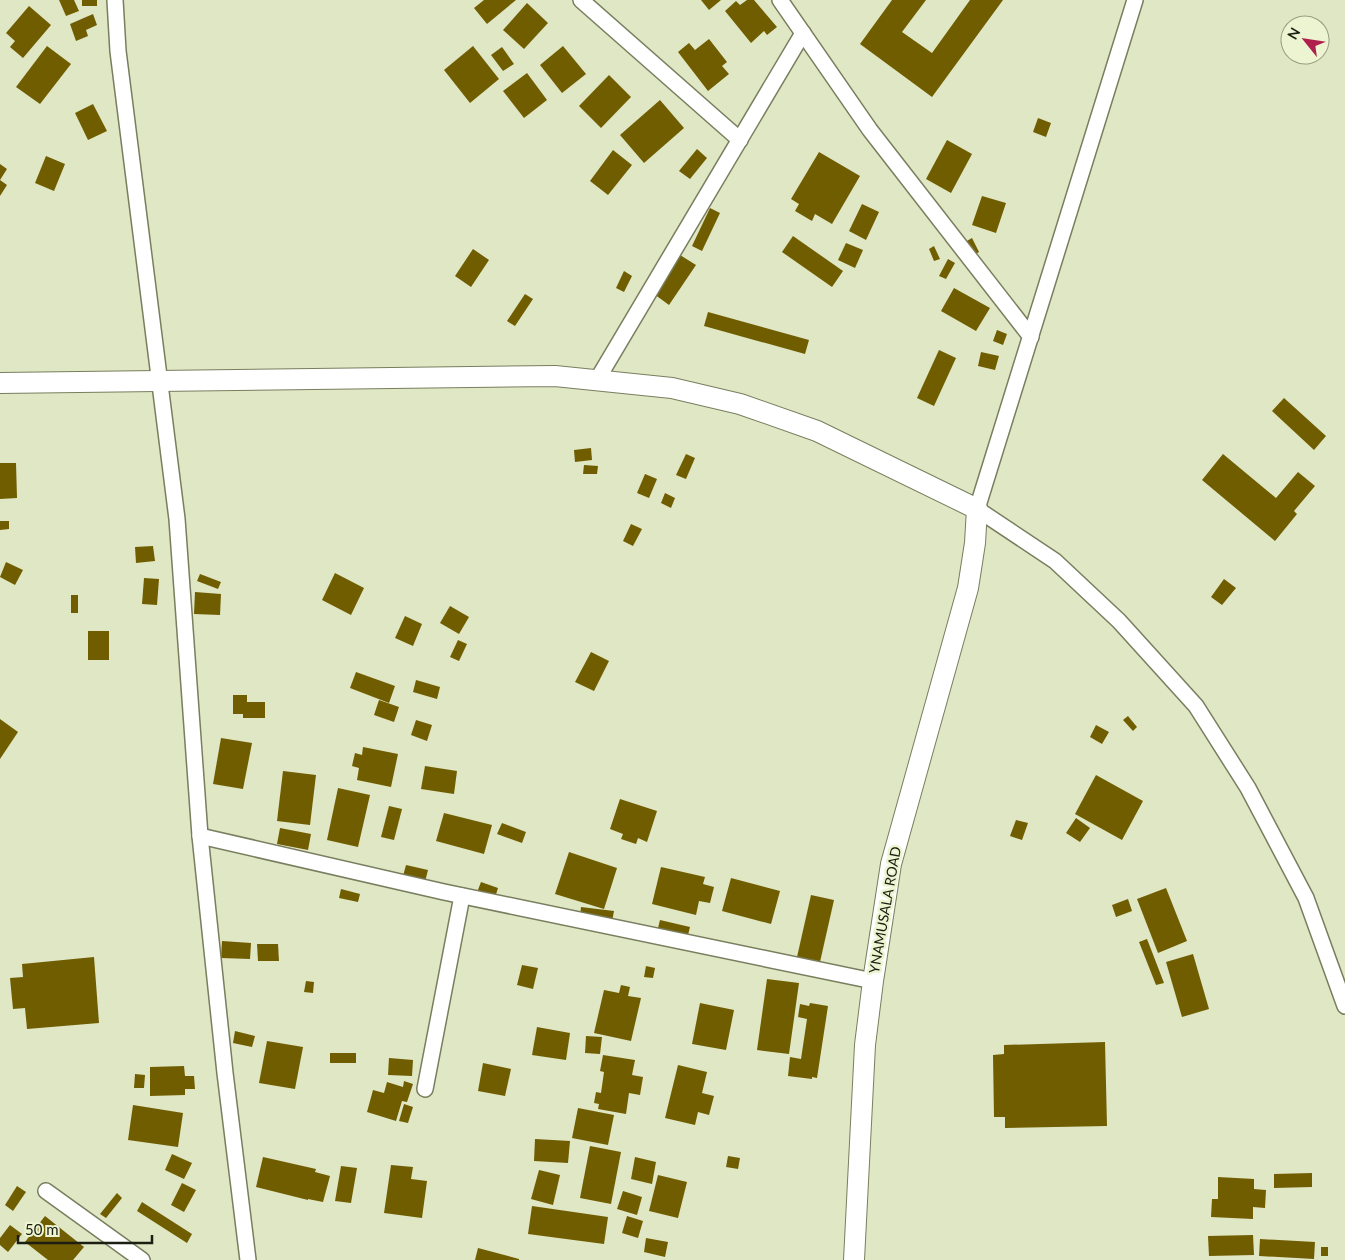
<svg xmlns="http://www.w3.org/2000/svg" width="1345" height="1260" font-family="Lato,sans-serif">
	<rect width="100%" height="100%" fill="#e0e7c4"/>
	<!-- building -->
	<g fill="#705d00">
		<path d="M59,0H74L79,11L66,16Z"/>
		<rect x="82" y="0" width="15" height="6"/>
		<path d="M484,0H516L487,24L474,8Z"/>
		<path d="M701,0H721L709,10Z"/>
		<path d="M747,0H754L777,27L767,35L764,31L751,43L725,11L736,1L740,5Z"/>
		<path d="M892,0H926L902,32L932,53L970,0H1003L932,97L860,44Z"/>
		<path d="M527,3L548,23L524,49L503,30Z"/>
		<path d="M29,6L51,25L23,58L10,47L15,41L6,33Z"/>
		<path d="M93,14L97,25L86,30L88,36L76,41L70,24Z"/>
		<path d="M709,39L727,62L722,66L729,74L708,91L678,52L689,43L695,50Z"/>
		<path d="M47,46L71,64L40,104L16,87Z"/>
		<path d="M473,46L499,79L470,103L444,70Z"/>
		<path d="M563,46L586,74L562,93L540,65Z"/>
		<path d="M502,47L514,64L503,71L491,55Z"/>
		<path d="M527,73L547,100L524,118L503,91Z"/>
		<path d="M609,75L631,97L601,128L579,106Z"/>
		<path d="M660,100L684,128L644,163L620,135Z"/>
		<path d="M93,104L107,131L88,140L75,113Z"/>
		<path d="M1038,118L1051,123L1046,137L1033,132Z"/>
		<path d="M947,140L972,154L951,193L926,179Z"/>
		<path d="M697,149L707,158L690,179L679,171Z"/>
		<path d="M613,150L632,165L608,195L590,181Z"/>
		<path d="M819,152L860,176L832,224L815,214L812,221L795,211L799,204L791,199Z"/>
		<path d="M46,156L65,164L54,191L35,183Z"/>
		<path d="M0,164L7,169L0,180L7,185L0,196Z"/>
		<path d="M982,196L1006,203L996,233L972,225Z"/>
		<path d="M862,204L879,212L866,240L849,231Z"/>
		<path d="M710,208L720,213L702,251L692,246Z"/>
		<path d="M793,236L843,271L832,287L782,252Z"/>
		<path d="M972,238L979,252L973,256L965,242Z"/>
		<path d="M846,243L863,250L855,268L838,260Z"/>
		<path d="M934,246L940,259L934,261L929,249Z"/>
		<path d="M473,249L489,260L471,287L455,276Z"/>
		<path d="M680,255L696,265L669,305L654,294Z"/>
		<path d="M948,259L955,263L946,279L939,276Z"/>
		<path d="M624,271L632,276L624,292L616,288Z"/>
		<path d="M954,288L990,308L976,331L941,311Z"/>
		<path d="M525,294L533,299L515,326L507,321Z"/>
		<path d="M708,312L809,340L805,354L704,326Z"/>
		<path d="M997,330L1007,334L1003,345L993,341Z"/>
		<path d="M939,350L956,358L934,406L917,398Z"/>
		<path d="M981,352L999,356L995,370L978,366Z"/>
		<path d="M1284,398L1326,436L1314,450L1272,411Z"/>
		<path d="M591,448L592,460L575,462L574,450Z"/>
		<path d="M686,454L695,458L686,479L676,475Z"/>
		<path d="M1223,454L1276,498L1298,472L1315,486L1294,511L1297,514L1275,541L1202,480Z"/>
		<path d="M0,463H16L17,498L0,499Z"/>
		<path d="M584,465L598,466L597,474H583Z"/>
		<path d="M645,474L657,479L649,498L637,493Z"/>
		<path d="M665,493L675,498L671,508L661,503Z"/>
		<path d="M0,521H9V529L0,530Z"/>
		<path d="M631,524L642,529L633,546L623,541Z"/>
		<path d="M153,546L155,561L136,563L135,547Z"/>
		<path d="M6,562L23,570L15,585L0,577Z"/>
		<path d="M335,573L364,588L351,615L322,600Z"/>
		<path d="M200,574L221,582L218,589L197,581Z"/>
		<path d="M144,578L159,579L157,605L142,604Z"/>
		<path d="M1224,579L1236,588L1222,605L1211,597Z"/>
		<path d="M195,592L221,594L220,615L194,614Z"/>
		<rect x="71" y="595" width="7" height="18"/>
		<path d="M450,606L469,617L459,634L440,623Z"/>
		<path d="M405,616L422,624L413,646L395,638Z"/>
		<rect x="88" y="631" width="21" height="29"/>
		<path d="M458,640L467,644L459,661L450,657Z"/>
		<path d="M591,652L609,661L594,691L575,682Z"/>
		<path d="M356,672L395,686L389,703L350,688Z"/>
		<path d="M416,680L440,687L437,699L413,692Z"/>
		<path d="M233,695H247V702H265V718H243V714H233Z"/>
		<path d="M379,700L399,707L394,722L374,715Z"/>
		<path d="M1128,716L1137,727L1133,731L1123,720Z"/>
		<path d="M0,719L18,732L0,759Z"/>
		<path d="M416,720L432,725L427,741L411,735Z"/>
		<path d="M1096,725L1109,732L1102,744L1090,737Z"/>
		<path d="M221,738L252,743L243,789L213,784Z"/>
		<path d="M363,747L398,754L391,787L357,780L359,768L352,766L355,753L362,755Z"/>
		<path d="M425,766L457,771L454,794L421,789Z"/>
		<path d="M283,771L316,775L310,825L277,821Z"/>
		<path d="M1096,775L1143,801L1122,840L1075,814Z"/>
		<path d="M338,788L370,795L358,847L327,840Z"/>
		<path d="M620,799L657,811L647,842L638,838L636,844L621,839L623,834L610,829Z"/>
		<path d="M389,806L402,809L394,840L381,837Z"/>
		<path d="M444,813L492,825L484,854L436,841Z"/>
		<path d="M1076,818L1090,828L1080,842L1066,833Z"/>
		<path d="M1016,820L1028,823L1022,840L1010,836Z"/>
		<path d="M502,823L526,832L522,843L497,834Z"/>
		<path d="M280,828L311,834L308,850L277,844Z"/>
		<path d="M569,852L617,868L604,909L555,894Z"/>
		<path d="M406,865L428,870L425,882L403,876Z"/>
		<path d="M661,867L705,877L703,884L714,887L710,903L699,901L696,915L652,904Z"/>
		<path d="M731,878L780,891L771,924L722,911Z"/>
		<path d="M481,882L498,888L494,901L476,895Z"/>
		<path d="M1166,888L1187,941L1158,953L1137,899Z"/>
		<path d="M341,889L360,894L358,902L339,898Z"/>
		<path d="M811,895L834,900L820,962L797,957Z"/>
		<path d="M1128,899L1132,911L1116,917L1112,905Z"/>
		<path d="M581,907L614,911L612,922L580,917Z"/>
		<path d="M660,920L690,927L687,939L657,932Z"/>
		<path d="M1147,939L1164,983L1156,985L1139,942Z"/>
		<path d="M222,941L251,943L250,959L221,958Z"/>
		<path d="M257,944H278L279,961H258Z"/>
		<path d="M1193,954L1209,1009L1182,1017L1166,962Z"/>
		<path d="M94,957L99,1023L27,1029L25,1008L13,1009L10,978L23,977L22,964Z"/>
		<path d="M522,965L538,968L533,989L517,985Z"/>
		<path d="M646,966L655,968L653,978L644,977Z"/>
		<path d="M767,979L799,983L789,1054L757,1050Z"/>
		<path d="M306,981L314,982L313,993L304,992Z"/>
		<path d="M621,985L630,987L628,996L641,998L631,1041L594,1033L604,990L619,993Z"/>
		<path d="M700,1003L734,1010L726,1050L692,1044Z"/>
		<path d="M810,1003L828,1006L817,1078L812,1077V1079L788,1076L790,1057L801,1059L807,1019L798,1017L800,1004L809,1006Z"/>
		<path d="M537,1027L570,1033L566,1060L532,1055Z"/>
		<path d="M235,1031L255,1036L252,1047L233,1043Z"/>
		<path d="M586,1036L602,1037L600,1054L585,1053Z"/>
		<path d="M267,1041L303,1047L295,1089L259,1083Z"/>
		<path d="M1105,1042L1107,1126L1005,1128V1117H994L993,1055L1004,1054V1045Z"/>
		<rect x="330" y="1053" width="26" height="10"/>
		<path d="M603,1055L635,1060L632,1075L643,1077L640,1095L629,1093L626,1114L598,1109L599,1104L594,1103L596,1092L601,1093L604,1072L600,1071Z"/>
		<path d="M389,1058L413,1060L412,1076L388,1075Z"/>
		<path d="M483,1063L511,1069L505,1096L478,1091Z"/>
		<path d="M678,1065L707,1072L702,1093L714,1096L709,1115L698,1112L695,1125L665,1118Z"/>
		<path d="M184,1066L185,1076H194L195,1089H185V1095L150,1096V1067Z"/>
		<path d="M135,1074L145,1075L144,1088H134Z"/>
		<path d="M404,1081L413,1084L407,1102L402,1101L396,1121L367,1112L373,1090L384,1093L387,1082L403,1087Z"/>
		<path d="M404,1104L413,1107L408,1123L399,1121Z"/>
		<path d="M133,1105L183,1113L178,1147L128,1140Z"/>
		<path d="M578,1108L614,1115L608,1145L572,1138Z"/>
		<path d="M535,1139L570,1141L568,1163L534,1161Z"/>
		<path d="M590,1146L621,1152L611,1204L580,1198Z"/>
		<path d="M172,1154L192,1163L184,1179L165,1170Z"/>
		<path d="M728,1156L740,1158L738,1169L726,1167Z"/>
		<path d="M263,1157L316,1169L315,1172L330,1176L323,1202L308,1199V1200L256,1187Z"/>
		<path d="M635,1157L656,1162L652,1184L631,1179Z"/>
		<path d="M391,1165L413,1167L411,1179L427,1181L422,1218L384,1213Z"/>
		<path d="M341,1166L357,1168L351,1203L335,1201Z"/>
		<path d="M539,1170L560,1175L553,1205L531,1199Z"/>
		<path d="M1312,1173V1187L1274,1188V1174Z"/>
		<path d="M658,1175L687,1182L678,1218L649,1211Z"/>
		<path d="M1218,1177L1254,1179V1189L1266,1190L1265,1208L1253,1207V1219L1211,1217L1212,1199H1218Z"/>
		<path d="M182,1183L196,1190L184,1212L171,1205Z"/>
		<path d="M17,1186L26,1192L13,1211L5,1205Z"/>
		<path d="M623,1191L642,1197L637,1215L617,1209Z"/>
		<path d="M117,1193L122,1198L106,1218L100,1214Z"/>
		<path d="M142,1202L192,1234L187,1243L137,1211Z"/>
		<path d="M532,1206L608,1217L604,1244L528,1234Z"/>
		<path d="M45,1216L84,1247L73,1260H48L25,1242Z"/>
		<path d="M627,1216L643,1221L638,1238L622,1233Z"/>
		<path d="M10,1225L22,1234L8,1252L0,1245V1238Z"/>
		<path d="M1253,1235L1254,1255L1209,1256L1208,1236Z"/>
		<path d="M646,1238L668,1242L665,1257L644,1252Z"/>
		<path d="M1260,1239L1315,1242L1314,1259L1259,1256Z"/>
		<rect x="1321" y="1247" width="7" height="9"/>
		<path d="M478,1248L519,1259V1260H475Z"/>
	</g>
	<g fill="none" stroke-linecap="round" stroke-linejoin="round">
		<defs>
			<g id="minor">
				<path d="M115,0L118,51L177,519L200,836L225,1073L248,1260"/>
				<path d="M581,0L740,140"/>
				<path d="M780,0L870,130L1031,337"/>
				<path d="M1135,0L977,509L1055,561L1119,621L1196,706L1248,788L1306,898L1345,1006"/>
				<path d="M597,380L803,33"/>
				<path d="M200,836L444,892L873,981"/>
				<path d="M425,1089L462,896"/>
				<path d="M46,1191L142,1260"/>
			</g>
			<path id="secondary" d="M0,383L555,376L672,388L740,404L817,431L977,509L975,543L968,588L891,864L873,981L865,1045L854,1260"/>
		</defs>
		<!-- minor casing -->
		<use href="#minor" stroke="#787e5e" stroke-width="18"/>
		<!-- secondary casing -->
		<use href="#secondary" stroke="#787e5e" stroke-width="22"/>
		<!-- minor -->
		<use href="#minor" stroke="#fff" stroke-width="15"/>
		<!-- secondary -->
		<use href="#secondary" stroke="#fff" stroke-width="20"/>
	</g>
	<g text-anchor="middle" stroke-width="5" stroke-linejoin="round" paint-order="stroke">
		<!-- street labels -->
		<g font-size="14" fill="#1b1e11" stroke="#edf4d1">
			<text transform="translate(885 910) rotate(-80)" y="5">YNAMUSALA ROAD</text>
		</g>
	</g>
	<!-- north arrow -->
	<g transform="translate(1305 40) rotate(300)"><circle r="24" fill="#edf4d1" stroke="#999e84"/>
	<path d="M0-4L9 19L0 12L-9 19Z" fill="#b0204f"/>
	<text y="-8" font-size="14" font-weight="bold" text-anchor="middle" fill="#1b1e11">N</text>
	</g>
	<!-- scale -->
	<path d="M18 1235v8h134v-8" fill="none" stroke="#1b1e11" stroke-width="2.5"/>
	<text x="25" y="1235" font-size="15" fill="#1b1e11" stroke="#edf4d1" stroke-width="4" paint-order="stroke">50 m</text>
</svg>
